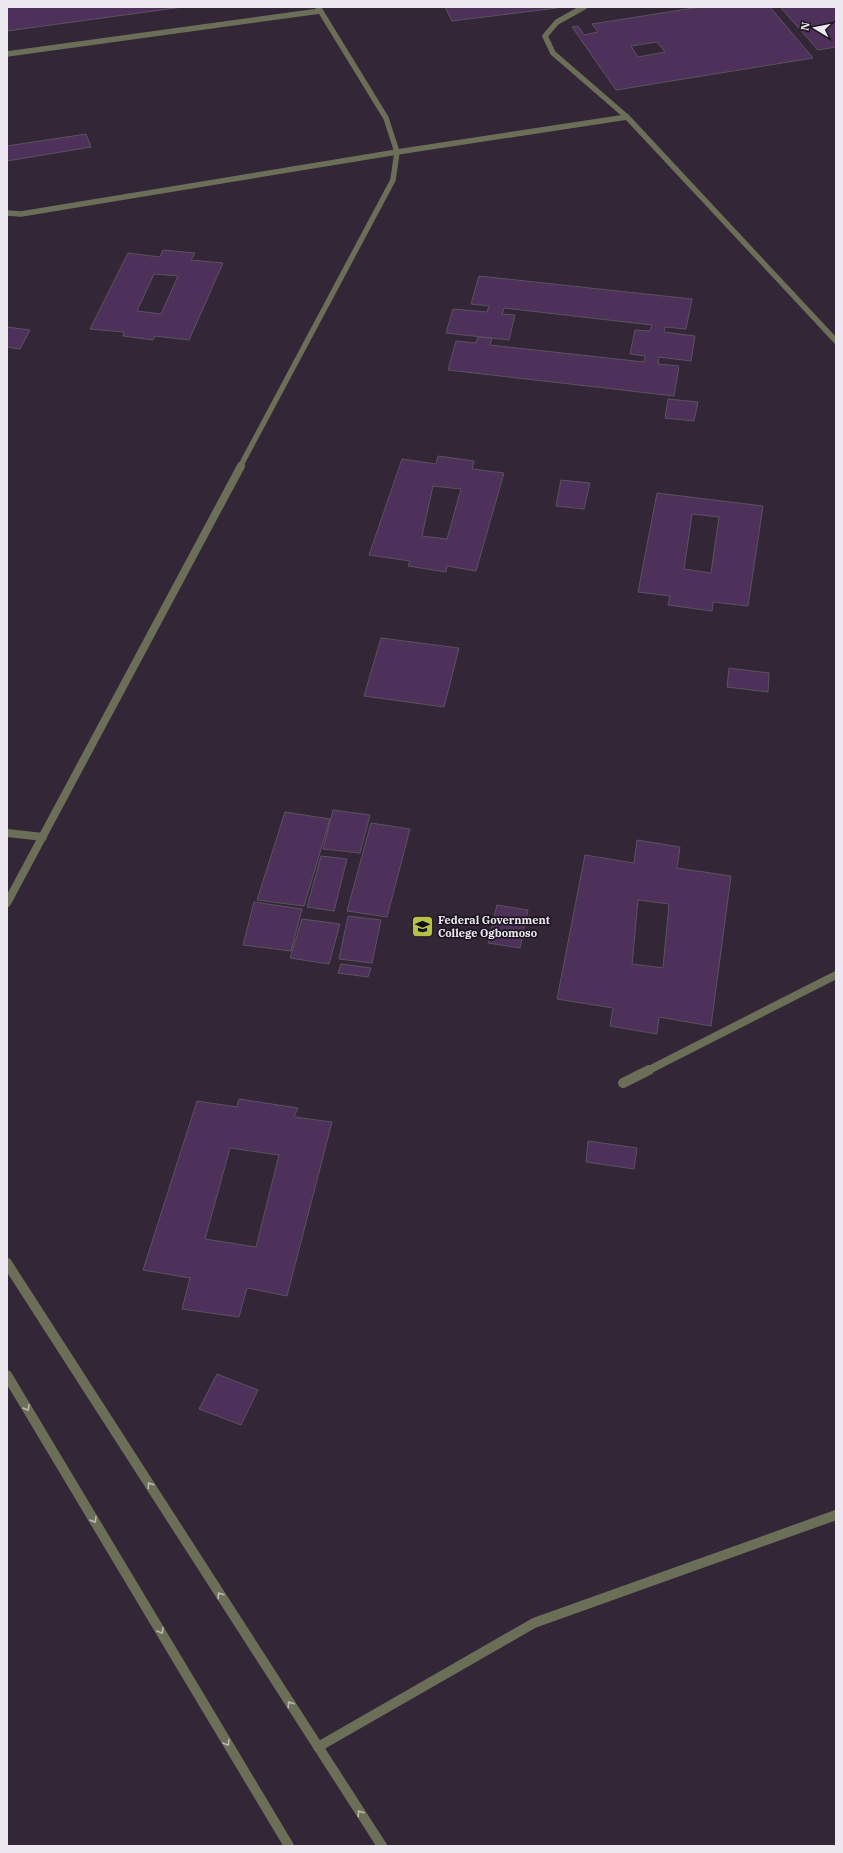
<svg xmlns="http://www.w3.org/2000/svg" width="843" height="1853" font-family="'IBM Plex Serif',serif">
	<rect width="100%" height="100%" fill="#271f2a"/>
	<!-- built -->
	<rect fill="#322637" x="7" y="7" width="829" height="1839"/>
	<!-- building -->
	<g fill="#4e315a" stroke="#5b525f" fill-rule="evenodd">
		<path d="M7,7H183L7,31Z"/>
		<path d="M445,7H557V8L452,21Z"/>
		<path d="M700,7H770L813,58L616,90L572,27L578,26L584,35L598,32L592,24ZM657,42L665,52L638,57L631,46Z"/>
		<path d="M786,7H836V47L818,50L781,8Z"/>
		<path d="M86,134L91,147L7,161V146Z"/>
		<path d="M163,250L195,253L191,260L223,263L189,340L155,336L153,340L123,336L124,332L90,329L128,253L160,257ZM154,274L178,276L161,314L137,311Z"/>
		<path d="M479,276L692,299L686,329L665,327L664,332L695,336L691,361L659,357L658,364L679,366L674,396L448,370L456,341L476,343L478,337L492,338L490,345L644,362L645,356L630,354L635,330L650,331L652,325L504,308L502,314L515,315L509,340L446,333L453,309L487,312L489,306L471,304Z"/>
		<path d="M7,327L30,330L20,349L7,347Z"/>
		<path d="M668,399L698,402L694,421L665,418Z"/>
		<path d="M438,456L474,461L472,469L504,473L476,571L447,566L446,572L408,566L410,561L369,555L402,459L436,464ZM433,486L461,489L447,539L422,536Z"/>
		<path d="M561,480L590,483L584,509L556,506Z"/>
		<path d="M657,493L763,506L748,606L713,602L712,611L668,605L670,596L638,592ZM692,514L719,517L711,573L684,569Z"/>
		<path d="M381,638L459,648L444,707L364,696Z"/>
		<path d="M729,668L769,673L768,692L727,687Z"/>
		<path d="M333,810L370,815L360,853L323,849Z"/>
		<path d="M285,812L330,819L304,906L257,900Z"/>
		<path d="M371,823L410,829L387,917L347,911Z"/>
		<path d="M637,840L680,847L677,868L731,876L711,1026L659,1017L657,1034L610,1026L613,1008L557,999L585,855L634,863ZM638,900L669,904L663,968L632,964Z"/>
		<path d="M321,856L347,859L334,911L307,907Z"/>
		<path d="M254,902L302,909L291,951L243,945Z"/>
		<path d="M497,905L528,910L520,948L488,943Z"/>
		<path d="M348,916L381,920L372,963L339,959Z"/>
		<path d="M302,919L340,924L329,964L290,958Z"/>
		<path d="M341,964L371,968L368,977L338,973Z"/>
		<path d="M239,1099L298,1108L294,1117L332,1122L287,1296L247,1288L239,1317L182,1309L190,1278L143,1270L197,1101L237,1107ZM230,1148L279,1155L256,1247L205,1239Z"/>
		<path d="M588,1141L637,1148L634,1169L586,1162Z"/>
		<path d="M217,1374L258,1390L241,1425L199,1409Z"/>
	</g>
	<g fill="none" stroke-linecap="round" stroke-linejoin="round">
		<!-- minor-far2 -->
		<g stroke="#6c6f58" stroke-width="5.5">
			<path d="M584,7L557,22L545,36L553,53L627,117L836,341"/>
			<path d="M7,54L320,11"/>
			<path d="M7,213L21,214L397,152L627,117"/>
			<path d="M240,467L393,180L397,152L386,118L318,7"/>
		</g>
		<!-- minor-far1 -->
		<g stroke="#6c6f58" stroke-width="8">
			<path d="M7,833L43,837"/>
			<path d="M7,903L241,466"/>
			<path d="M647,1071L836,975"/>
		</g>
		<!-- minor -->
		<g stroke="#6c6f58" stroke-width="10">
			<path d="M623,1083L649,1070"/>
			<path d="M7,1263L382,1846"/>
			<path d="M7,1375L289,1846"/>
			<path d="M318,1747L534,1623L836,1515"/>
		</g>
	</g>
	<!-- one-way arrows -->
	<defs><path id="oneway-chevron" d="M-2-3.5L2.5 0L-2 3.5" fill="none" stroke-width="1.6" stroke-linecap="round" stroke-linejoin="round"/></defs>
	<g stroke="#b9b8b3">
		<use href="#oneway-chevron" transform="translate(27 1408) rotate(59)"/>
		<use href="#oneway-chevron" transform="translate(150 1485) rotate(-123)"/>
		<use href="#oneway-chevron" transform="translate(94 1520) rotate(59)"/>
		<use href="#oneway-chevron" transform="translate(220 1595) rotate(-123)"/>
		<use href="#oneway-chevron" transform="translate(161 1631) rotate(59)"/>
		<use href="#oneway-chevron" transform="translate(290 1704) rotate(-123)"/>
		<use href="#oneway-chevron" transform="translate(227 1743) rotate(59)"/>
		<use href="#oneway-chevron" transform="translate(360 1813) rotate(-123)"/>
	</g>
	<!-- icons -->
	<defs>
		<symbol id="university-square" viewBox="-11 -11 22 22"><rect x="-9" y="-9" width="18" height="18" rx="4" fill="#b7c148" stroke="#1d1621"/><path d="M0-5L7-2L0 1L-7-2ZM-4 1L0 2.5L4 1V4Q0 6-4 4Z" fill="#111"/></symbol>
	</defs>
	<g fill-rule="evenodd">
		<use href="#university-square" x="410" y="914" width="25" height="25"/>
	</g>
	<g text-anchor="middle" stroke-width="3.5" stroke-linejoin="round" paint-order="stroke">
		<!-- poi labels -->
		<g font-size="11" font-weight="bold" fill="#ede8ef" stroke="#1d1621" text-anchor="start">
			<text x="438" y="924">Federal Government<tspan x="438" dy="13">College Ogbomoso</tspan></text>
		</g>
	</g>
	<!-- border -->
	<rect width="843" height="1853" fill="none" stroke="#ede8ef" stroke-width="16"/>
	<!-- north arrow -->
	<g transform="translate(815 28) rotate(280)" stroke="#1d1621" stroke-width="3" paint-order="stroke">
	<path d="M0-3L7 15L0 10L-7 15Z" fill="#ede8ef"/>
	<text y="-6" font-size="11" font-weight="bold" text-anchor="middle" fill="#ede8ef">N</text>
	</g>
</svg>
